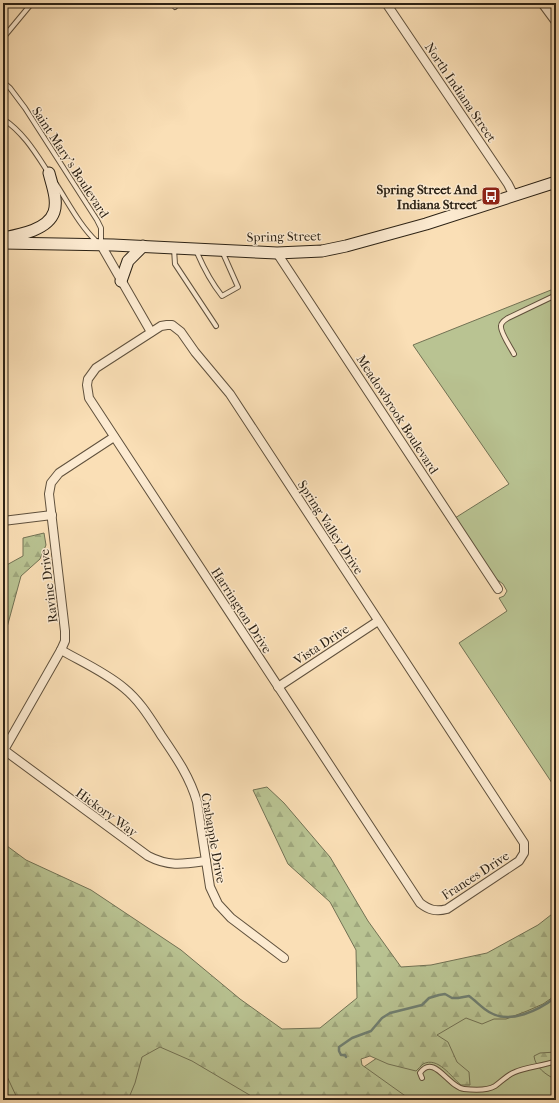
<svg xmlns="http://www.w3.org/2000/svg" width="559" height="1103" font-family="'IM FELL French Canon',serif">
	<defs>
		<pattern id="forest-firs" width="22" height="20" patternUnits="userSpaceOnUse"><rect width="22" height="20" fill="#b9c392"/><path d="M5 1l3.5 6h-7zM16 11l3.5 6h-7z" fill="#9fa77d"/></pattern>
	</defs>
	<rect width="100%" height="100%" fill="#fadfb6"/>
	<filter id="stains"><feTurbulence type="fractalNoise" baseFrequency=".005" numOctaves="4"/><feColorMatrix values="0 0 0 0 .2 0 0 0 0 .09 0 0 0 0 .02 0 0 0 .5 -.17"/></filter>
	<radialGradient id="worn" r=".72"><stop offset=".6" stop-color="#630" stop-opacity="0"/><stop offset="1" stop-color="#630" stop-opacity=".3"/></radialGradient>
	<!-- green -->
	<g fill="#b9c392" stroke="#727254">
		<path d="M556,288V789L459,643L507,611L499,598L504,596L507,591L503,584L495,578L455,518L509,484L413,345Z"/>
		<path d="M556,936V1100H339L327,1092Z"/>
		<path d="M3,973L284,1100H3Z"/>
	</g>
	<!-- forest -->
	<g fill="url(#forest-firs)" stroke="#727254">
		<path d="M44,533L46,545L40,559L21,576L3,642V567L23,556V538Z"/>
		<path d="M267,787L284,803L330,857L368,921L401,967L431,965L487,953L538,925L556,911V995L543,1004L527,1011L506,1019H494L482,1024L466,1018L437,1035L448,1042L457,1062L469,1072L470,1085H461C451,1077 438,1056 423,1064C421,1066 418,1069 416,1071L388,1064L370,1056L361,1059L362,1065L411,1100H258L192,1061L160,1047L142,1057L135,1083L128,1100H18L3,1068V843L26,860L91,890L181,950L240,999L282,1029L320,1028L357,998L356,950L330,902L288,864L253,790Z"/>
		<path d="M556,1052V1082L555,1079C546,1075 535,1067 534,1056L540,1053Z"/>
	</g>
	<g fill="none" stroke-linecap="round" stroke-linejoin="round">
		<!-- stream -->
		<path stroke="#707f71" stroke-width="2.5" d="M346,1057L345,1055H341L339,1051V1047L352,1038L371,1031L382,1018L390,1013L422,1005L429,998L439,995L445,994L452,998H458L469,996C476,1001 482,1008 489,1012C510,1025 539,1010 556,997"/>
		<defs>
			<g id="lane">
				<path d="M112,3L114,5L119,3"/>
				<path d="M173,3L175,7"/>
				<path d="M3,38L32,3"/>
				<path d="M3,82L10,88L25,108L97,220L101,228V244"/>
				<path d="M3,119C23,132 35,152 48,172"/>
				<path d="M56,184C69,204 80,226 97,242"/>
				<path d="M174,249L175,264L216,326"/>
				<path d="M196,250C203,267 211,282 222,296L238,287L222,251"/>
				<path d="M514,354C511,348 500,332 501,326C501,322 505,320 508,318L556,295"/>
				<path d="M422,1078L420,1073C434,1053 448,1087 464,1089C473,1090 487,1091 495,1086C501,1082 507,1075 515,1072C526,1067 543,1066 556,1061"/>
			</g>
			<g id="street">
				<path d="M386,3L508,184L514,196"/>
				<path d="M542,3L556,22"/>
				<path d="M101,245L151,332"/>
				<path d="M277,253L498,589"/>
				<path d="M167,325H172L181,332L195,352L230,394L524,843V853L519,861L447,909C436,912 429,910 420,903L89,398L87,385L88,379L96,368L161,326Z"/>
				<path d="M114,437L59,473L51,483L49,494L65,631V641L61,650L4,750L148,856C169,867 184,864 206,861"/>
				<path d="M3,521L52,515"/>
				<path d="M61,650C82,662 105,672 124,688C140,701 150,718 161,735C176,757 190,777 197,802L210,887L218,904L231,918L284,958"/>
				<path d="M278,687L378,621"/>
			</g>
			<g id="secondary">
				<path d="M3,238C19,235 48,230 54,212C58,200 52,185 49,173"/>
				<path d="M3,243L113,245L277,253L322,251L346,246L426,224L556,182"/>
				<path d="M121,281L128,261L143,246"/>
			</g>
		</defs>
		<!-- lane casing -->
		<use href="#lane" stroke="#60513d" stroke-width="6"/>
		<!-- street casing -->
		<use href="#street" stroke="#60513d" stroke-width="10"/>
		<!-- secondary casing -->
		<use href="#secondary" stroke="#2c2215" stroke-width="13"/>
		<!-- lane -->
		<use href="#lane" stroke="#fcead0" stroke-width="4"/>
		<!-- street -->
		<use href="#street" stroke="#fcead0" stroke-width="8"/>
		<!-- secondary -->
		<use href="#secondary" stroke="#fcead0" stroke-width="11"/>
	</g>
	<!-- icons -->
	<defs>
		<symbol id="bus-square" viewBox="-11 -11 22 22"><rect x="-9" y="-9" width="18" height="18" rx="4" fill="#8f2418" stroke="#fcead0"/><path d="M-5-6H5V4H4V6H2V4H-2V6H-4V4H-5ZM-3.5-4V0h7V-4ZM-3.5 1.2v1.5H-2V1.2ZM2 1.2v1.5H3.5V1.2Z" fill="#fff"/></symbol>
	</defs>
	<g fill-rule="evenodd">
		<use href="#bus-square" x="480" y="185" width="22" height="22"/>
	</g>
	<g text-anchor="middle" stroke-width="3" stroke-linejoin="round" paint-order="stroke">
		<!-- street labels -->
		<g font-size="13" fill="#2c2215" stroke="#fcead0">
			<text transform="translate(461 92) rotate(56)" y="5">North Indiana Street</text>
			<text transform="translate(71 162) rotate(57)" y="5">Saint Mary's Boulevard</text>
			<text transform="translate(284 236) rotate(-1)" y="5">Spring Street</text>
			<text transform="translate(398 414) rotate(57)" y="5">Meadowbrook Boulevard</text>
			<text transform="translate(331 527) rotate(57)" y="5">Spring Valley Drive</text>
			<text transform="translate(48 586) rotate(-97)" y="5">Ravine Drive</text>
			<text transform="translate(242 610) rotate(57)" y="5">Harrington Drive</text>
			<text transform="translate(321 644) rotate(-33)" y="5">Vista Drive</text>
			<text transform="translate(107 812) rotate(36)" y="5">Hickory Way</text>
			<text transform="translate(214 838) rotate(80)" y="5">Crabapple Drive</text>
			<text transform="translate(475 875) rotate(-33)" y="5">Frances Drive</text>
		</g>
		<!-- poi labels -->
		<g font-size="13" font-weight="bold" fill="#2c2215" stroke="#fcead0" text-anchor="end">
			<text x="477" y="194">Spring Street And<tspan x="477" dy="15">Indiana Street</tspan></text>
		</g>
	</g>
	<!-- margin -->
	<rect width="559" height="1103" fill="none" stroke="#fadfb6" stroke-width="16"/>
	<rect x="4" y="4" width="551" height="1095" fill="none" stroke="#2c2215" stroke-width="2"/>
	<rect x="8" y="8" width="543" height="1087" fill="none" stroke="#2c2215"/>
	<rect width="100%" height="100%" filter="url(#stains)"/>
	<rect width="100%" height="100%" fill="url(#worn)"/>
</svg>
